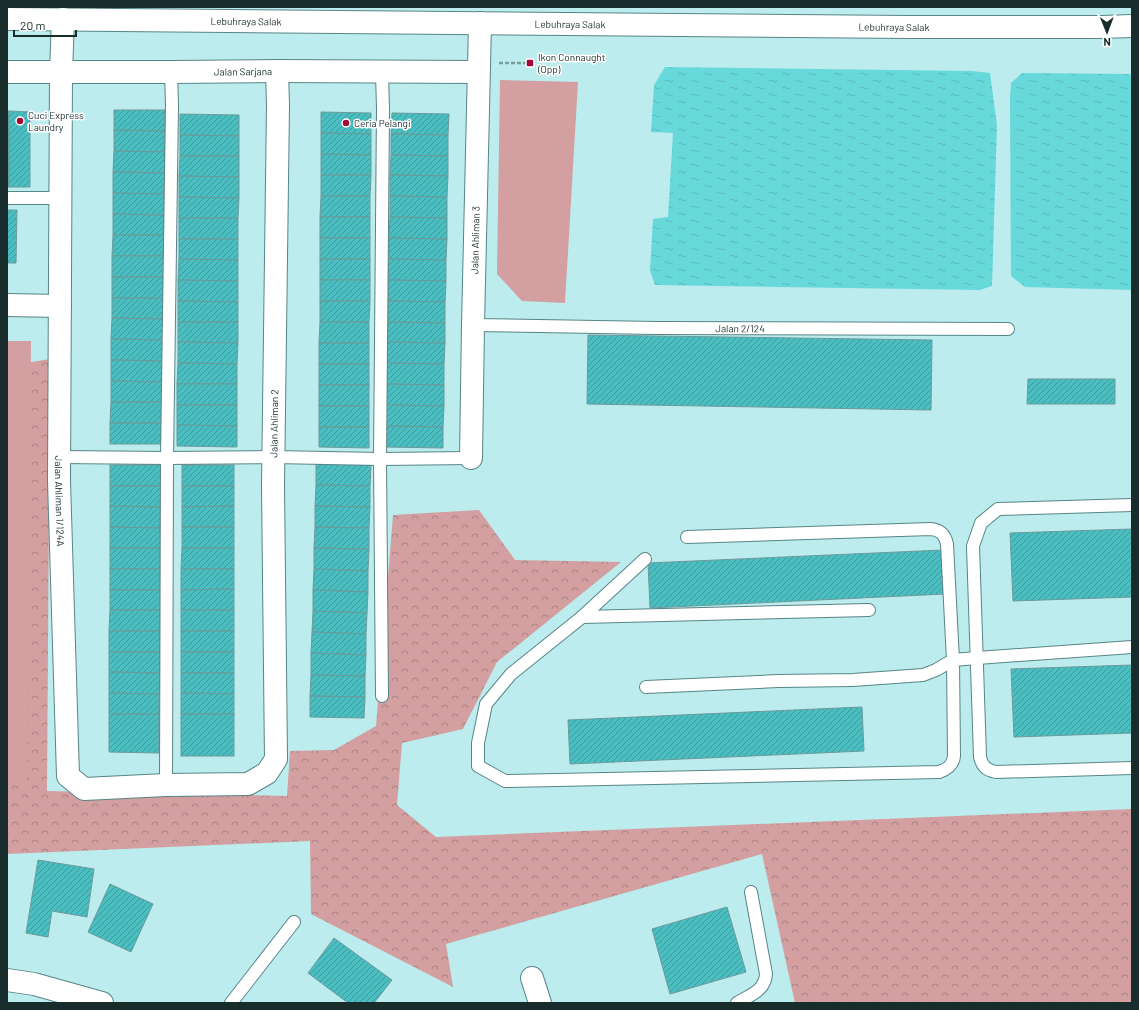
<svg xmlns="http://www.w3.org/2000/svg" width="1139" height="1010" font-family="Barlow,sans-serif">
	<defs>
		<pattern id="forest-crowns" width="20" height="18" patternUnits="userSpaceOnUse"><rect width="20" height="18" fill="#d39fa1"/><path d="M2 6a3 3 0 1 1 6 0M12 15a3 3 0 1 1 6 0" fill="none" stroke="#aa8283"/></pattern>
		<pattern id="water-ripples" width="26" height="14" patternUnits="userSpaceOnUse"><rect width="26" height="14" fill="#68d9db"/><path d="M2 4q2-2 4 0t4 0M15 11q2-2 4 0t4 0" fill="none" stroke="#5ababc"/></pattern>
		<pattern id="building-hatch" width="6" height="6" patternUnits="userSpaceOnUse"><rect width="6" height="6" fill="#4abec0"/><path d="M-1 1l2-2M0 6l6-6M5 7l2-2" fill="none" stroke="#3d9b9c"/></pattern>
	</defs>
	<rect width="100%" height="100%" fill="#bceced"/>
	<!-- forest -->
	<path fill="url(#forest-crowns)" d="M50,359L47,791L287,796L290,751L334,750L376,726L393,515L479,510L515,560L621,562L497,662L463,729L402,743L397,805L436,837L1132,809V1003H795L762,854L446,944L453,987L311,914L310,841L7,854V366Z"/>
	<!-- green -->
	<g fill="#d39fa1">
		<path d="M500,80L578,82L565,303L522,301L497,274Z"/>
		<path d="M7,341H31L27,780L7,783Z"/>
	</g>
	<!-- water -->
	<g fill="url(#water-ripples)">
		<path d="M665,67L972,71L990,73L997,125L992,286L980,290L655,285L650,271L653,219L668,217L673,133L651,132L654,85Z"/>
		<path d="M1022,73L1132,74V290L1025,287L1011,276L1010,99L1011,83Z"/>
	</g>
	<!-- building -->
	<g fill="url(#building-hatch)" stroke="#6c9a9a">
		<path d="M114,110H165V131L114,130Z"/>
		<rect x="7" y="111" width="2" height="76"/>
		<path d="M9,111L30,112V187H9Z"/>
		<path d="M321,112L371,113V134L321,133Z"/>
		<path d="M392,113L449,114L448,135L391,134Z"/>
		<path d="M180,114L239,115V136L180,135Z"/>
		<path d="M114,130L165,131V152L114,151Z"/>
		<path d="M321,133L371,134V155L321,154Z"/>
		<path d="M391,134L448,135V156L391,155Z"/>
		<path d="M180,135L239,136V156H180Z"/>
		<path d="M114,151L165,152V173L113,172Z"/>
		<path d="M321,154L371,155V175H321Z"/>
		<path d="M391,155L448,156V176L390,175Z"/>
		<path d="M180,156H239V177L179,176Z"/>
		<path d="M113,172L165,173L164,194L113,193Z"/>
		<path d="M321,175H371L370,196H321Z"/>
		<path d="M390,175L448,176L447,197L390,196Z"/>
		<path d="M179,176L239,177V198L179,197Z"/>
		<path d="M113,193L164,194V215L113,214Z"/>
		<path d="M321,196H370V217H320Z"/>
		<path d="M390,196L447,197V218L390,217Z"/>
		<path d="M179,197L239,198L238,218H179Z"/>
		<path d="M7,210H17L16,263H7Z"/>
		<path d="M113,214L164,215V235H113Z"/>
		<rect x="320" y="217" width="50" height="21"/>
		<path d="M390,217L447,218V239L389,238Z"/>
		<rect x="179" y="218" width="59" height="21"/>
		<path d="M113,235H164V256H112Z"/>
		<rect x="320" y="238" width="50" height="21"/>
		<path d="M389,238L447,239L446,260L389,259Z"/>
		<path d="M179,239H238V260L179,259Z"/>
		<rect x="112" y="256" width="52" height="21"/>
		<path d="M179,259L238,260V281L178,280Z"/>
		<rect x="320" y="259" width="50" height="21"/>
		<path d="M389,259L446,260V281L388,280Z"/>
		<path d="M112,277H164L163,298H112Z"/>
		<path d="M178,280L238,281V302L178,301Z"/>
		<rect x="320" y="280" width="50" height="21"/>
		<path d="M388,280L446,281L445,302L388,301Z"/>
		<path d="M112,298H163V319L112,318Z"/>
		<path d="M178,301L238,302V322H178Z"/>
		<path d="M320,301H370L369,322H320Z"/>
		<path d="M388,301L445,302V323L388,322Z"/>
		<path d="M112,318L163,319V340L111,339Z"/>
		<path d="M178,322H238V343L178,342Z"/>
		<path d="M320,322H369V343H319Z"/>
		<path d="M388,322L445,323V343L387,342Z"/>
		<path d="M588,335L932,340L931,410L587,404Z"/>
		<path d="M111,339L163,340V361L111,360Z"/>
		<path d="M178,342L238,343L237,364L178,363Z"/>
		<path d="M387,342L445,343L444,364L387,363Z"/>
		<rect x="319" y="343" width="50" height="21"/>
		<path d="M111,360L163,361L162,382L111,381Z"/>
		<path d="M178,363L237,364V384H177Z"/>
		<path d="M387,363L444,364V385L387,384Z"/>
		<rect x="319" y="364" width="50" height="21"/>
		<path d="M1028,379H1115V404H1027Z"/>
		<path d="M111,381L162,382V402H111Z"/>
		<rect x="177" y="384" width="60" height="21"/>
		<path d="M387,384L444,385V406L386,405Z"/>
		<rect x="319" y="385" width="50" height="21"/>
		<path d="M111,402H162V423H110Z"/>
		<path d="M177,405H237V426L177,425Z"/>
		<path d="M386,405L444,406L443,427L386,426Z"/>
		<rect x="319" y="406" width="50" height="21"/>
		<rect x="110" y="423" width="52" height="21"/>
		<path d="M177,425L237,426V447L177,446Z"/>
		<path d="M386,426L443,427V448L385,447Z"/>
		<path d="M319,427H369V448L319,447Z"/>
		<path d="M316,464L371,465L370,486L316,485Z"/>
		<rect x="110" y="465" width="51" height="21"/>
		<rect x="182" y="465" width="52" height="21"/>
		<path d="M316,485L370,486V507L315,506Z"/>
		<path d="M110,486H161L160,507L110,506Z"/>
		<path d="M182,486H234V506L182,507Z"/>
		<path d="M110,506L160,507V528L110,527Z"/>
		<path d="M234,506V527H182V507Z"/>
		<path d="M315,506L370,507L369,528L315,527Z"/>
		<path d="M110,527L160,528V548H110Z"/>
		<rect x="182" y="527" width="52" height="21"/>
		<path d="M315,527L369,528V549L314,548Z"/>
		<path d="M1132,529V597L1013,601L1010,533Z"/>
		<rect x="110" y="548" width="50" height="21"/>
		<path d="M182,548H234V569H181Z"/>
		<path d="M314,548L369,549L368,571L314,569Z"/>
		<path d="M943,550L945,594L650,608L648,563Z"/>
		<rect x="110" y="569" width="50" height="21"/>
		<path d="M181,569H234V589L181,590Z"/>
		<path d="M314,569L368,571V592L313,590Z"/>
		<path d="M234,589V610H181V590Z"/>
		<rect x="110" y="590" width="50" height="20"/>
		<path d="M313,590L368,592L367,613L313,611Z"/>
		<path d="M110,610H160V631H109Z"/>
		<rect x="181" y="610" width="53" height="21"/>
		<path d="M313,611L367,613L366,634L312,632Z"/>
		<rect x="109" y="631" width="51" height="21"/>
		<rect x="181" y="631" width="53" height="21"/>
		<path d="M312,632L366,634V655L311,653Z"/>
		<path d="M109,652H160V673L109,672Z"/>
		<rect x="181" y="652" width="53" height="21"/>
		<path d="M311,653L366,655L365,676L311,675Z"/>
		<path d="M1132,665V733L1014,737L1011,669Z"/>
		<path d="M109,672L160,673L159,694L109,693Z"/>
		<path d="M181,673H234V694L181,693Z"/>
		<path d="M311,675L365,676V697L310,696Z"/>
		<path d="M109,693L159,694V714H109Z"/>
		<path d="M181,693L234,694V714H181Z"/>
		<path d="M310,696L365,697L364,718L310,717Z"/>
		<path d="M862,707L864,751L570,764L568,720Z"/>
		<path d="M109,714H159V753L109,752Z"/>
		<rect x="181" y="714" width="53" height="42"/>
		<path d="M38,860L94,869L87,917L52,911L48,937L26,933Z"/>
		<path d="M110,884L153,904L131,952L88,932Z"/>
		<path d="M727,907L746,972L670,994L652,929Z"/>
		<path d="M334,938L392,980L374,1003H348L308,973Z"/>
	</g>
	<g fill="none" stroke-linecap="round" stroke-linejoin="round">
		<defs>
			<g id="lane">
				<path d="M7,198H61"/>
				<path id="s1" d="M473,325L657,328L1008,329"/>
				<path d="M59,457L167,458L273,457L380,459L471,458"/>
				<path d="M1132,505L998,509L981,523L973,546L980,757C982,766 986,770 996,772L1132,768"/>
				<path d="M645,559L582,617L511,674L486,704L478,743V766L505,781L939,772C948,769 953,765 954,756L953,660L977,658L1132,647"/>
				<path d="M582,617L869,610"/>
				<path d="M646,687L778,681L853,680L923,675L936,670L953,660L947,544C945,535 941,530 931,529L687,537"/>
				<path d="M382,696L380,459L383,109L382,72"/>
				<path d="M166,785L167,458L172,105L171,72"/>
				<path d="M231,1003L294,922"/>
				<path d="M737,1003C750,995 765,991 766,974L751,892"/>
			</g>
			<g id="street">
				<path id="s2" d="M63,19L61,72L59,481L68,776L84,789L166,785L248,784L267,773L276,759L273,486L278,105L277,71"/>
				<path id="s3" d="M7,72H171L277,71L478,72"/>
				<path d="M7,305L60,306"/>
				<path id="s4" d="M471,458L473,325L480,23"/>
				<path d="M532,978L540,1003"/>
				<path d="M7,980L34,984L102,1003"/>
			</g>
			<g id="highway">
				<path id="s5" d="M7,19L908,27H1102L1132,26"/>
			</g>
		</defs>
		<!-- lane casing -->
		<use href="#lane" stroke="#588586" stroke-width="14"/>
		<!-- street casing -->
		<use href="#street" stroke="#588586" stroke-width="24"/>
		<!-- highway casing -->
		<use href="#highway" stroke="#588586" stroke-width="24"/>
		<!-- path -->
		<path stroke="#799e9e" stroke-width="2.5" stroke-dasharray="4 2" stroke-linecap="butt" d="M499,63H530"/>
		<!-- lane -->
		<use href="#lane" stroke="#fff" stroke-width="12"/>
		<!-- street -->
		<use href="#street" stroke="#fff" stroke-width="22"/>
		<!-- highway -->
		<use href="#highway" stroke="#fff" stroke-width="22"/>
	</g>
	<!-- markers -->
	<g fill="#a40835" stroke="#fff" stroke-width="1.5">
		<rect x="526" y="59" width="8" height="8" rx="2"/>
		<circle cx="20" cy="121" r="4"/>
		<circle cx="346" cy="123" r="4"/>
	</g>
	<g text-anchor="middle" stroke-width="3" stroke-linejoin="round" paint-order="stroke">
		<!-- street labels -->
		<g font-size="10" fill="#192c2c" stroke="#fff">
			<text dy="4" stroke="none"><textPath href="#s5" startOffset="239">Lebuhraya Salak</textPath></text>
			<text dy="4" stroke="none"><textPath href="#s5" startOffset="563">Lebuhraya Salak</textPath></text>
			<text dy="4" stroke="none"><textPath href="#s5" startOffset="887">Lebuhraya Salak</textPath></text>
			<text dy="4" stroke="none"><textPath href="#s3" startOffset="236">Jalan Sarjana</textPath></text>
			<text dy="4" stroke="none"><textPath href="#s4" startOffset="218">Jalan Ahliman 3</textPath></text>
			<text dy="4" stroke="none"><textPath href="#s1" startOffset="267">Jalan 2/124</textPath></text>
			<text dy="4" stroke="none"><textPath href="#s2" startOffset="1316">Jalan Ahliman 2</textPath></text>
			<text dy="4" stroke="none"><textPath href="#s2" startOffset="482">Jalan Ahliman 1/124A</textPath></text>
		</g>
		<!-- poi labels -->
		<g font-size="10" fill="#192c2c" stroke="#fff" text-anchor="start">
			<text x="538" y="61">Ikon Connaught<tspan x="538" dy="12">(Opp)</tspan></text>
			<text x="28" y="119">Cuci Express<tspan x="28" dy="12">Laundry</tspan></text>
			<text x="354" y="127">Ceria Pelangi</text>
		</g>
	</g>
	<!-- border -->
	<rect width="1139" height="1010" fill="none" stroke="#192c2c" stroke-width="16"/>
	<!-- north arrow -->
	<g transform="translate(1107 32) rotate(179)" stroke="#ffffff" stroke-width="3" paint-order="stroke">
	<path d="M0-3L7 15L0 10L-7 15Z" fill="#192c2c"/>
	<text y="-6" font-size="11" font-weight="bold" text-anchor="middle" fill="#192c2c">N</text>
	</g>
	<!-- scale -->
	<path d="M14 30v6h62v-6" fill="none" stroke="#192c2c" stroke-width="2"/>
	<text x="20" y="30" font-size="12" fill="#192c2c" stroke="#ffffff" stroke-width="3" paint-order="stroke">20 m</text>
</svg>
